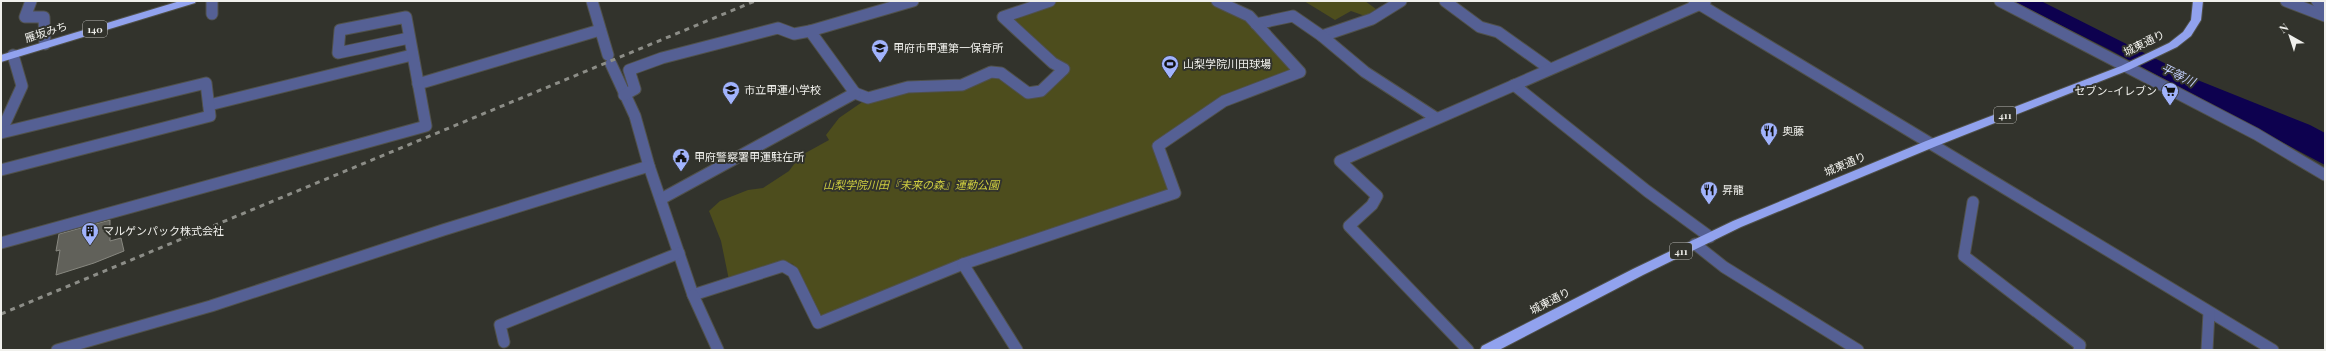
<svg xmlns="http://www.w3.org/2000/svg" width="2326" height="351" font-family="'Playfair Display','Noto Sans JP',serif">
	<rect width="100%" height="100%" fill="#32332c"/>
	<!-- green -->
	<g fill="#4d4d1d">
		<path d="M1050,1H1217L1249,16L1300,72L1250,91L1158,146L1175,193L963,264L818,323L793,264L786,262L729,280L721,241L709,211L720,201L748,190L763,188L789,171L800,156L829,140L826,135L839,118L868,98L962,85L991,72L1028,93L1063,70L1003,17Z"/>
		<path d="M1304,1H1365L1376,9L1365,16L1351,11L1335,20Z"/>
	</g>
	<!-- water -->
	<path fill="#0d014f" d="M2013,1H2041L2200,81L2310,125L2325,133V165L2112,51Z"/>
	<!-- building -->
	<path fill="#61615a" stroke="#888880" d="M110,220V241L121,238L124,251L94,263L56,275L60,250L56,251L59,234Z"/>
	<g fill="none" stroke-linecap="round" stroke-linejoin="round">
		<defs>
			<g id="street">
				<path d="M31,1L25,17H44L45,44"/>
				<path d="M212,1V14"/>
				<path d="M592,1L608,55"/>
				<path d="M1445,1L1480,27L1498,32L1550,69"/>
				<path d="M1694,1L2273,350"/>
				<path d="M2000,1L2256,134L2325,175"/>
				<path d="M2286,1L2325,16"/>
				<path d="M2317,1L2325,11"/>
				<path d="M1256,24L1293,16L1322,36L1372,19L1401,1"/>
				<path d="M1322,36L1365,72L1436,118"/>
				<path d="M611,64L635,116L649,166L693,295L783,266L793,272L818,323L963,264L1175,193L1158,146L1224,101L1300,72L1249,16L1217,1"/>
				<path d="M418,84L600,30"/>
				<path d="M1514,85L1647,191L1710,237"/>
				<path d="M855,93L868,98L908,87L962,85L991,72L1001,73L1028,93L1041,91L1064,69L1053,63L1003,17L1050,1"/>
				<path d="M624,95L635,89L629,70L662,58L778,28L794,34L810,31"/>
				<path d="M209,105L412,55"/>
				<path d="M1,132L22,86L13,55"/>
				<path d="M1,133L206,83L210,116L1,170"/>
				<path d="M661,199L855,93L810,31L913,1"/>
				<path d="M1973,202L1964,256L2080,345L2079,350"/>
				<path d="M1,243L426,126L406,17L340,30L338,53L409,38"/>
				<path d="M1695,244L1724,267L1858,350"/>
				<path d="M963,264L1017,350"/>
				<path d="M693,295L718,350"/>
				<path d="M504,342L500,325L679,253"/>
				<path d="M57,350L211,306L443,230L649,166"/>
				<path d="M1468,350L1349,226L1372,205L1377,196L1340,161L1705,2"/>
				<path d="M2207,350L2209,312"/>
			</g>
			<g id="highway">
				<path d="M180,1H196L195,3L1,62V55Z"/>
				<path d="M2193,1H2203L2201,20L2191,36L2177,47L2129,70L1934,147L1741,227L1643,275L1499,350H1480L1482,346L1633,269L1733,221L1926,141L2121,66L2169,43L2183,32L2191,20Z"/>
			</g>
		</defs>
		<!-- street casing -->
		<use href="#street" stroke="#50514b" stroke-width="13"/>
		<!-- highway casing -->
		<use href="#highway" stroke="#50514b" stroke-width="2"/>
		<!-- street -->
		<use href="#street" stroke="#556094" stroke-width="11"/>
		<!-- highway -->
		<use href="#highway" fill="#91a2ee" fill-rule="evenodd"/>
		<!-- rail -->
		<path stroke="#8c8d87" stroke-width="3" stroke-dasharray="5 5" stroke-linecap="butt" d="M1,314L755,1"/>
	</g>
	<!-- icons -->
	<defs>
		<symbol id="school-pin" viewBox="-11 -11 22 30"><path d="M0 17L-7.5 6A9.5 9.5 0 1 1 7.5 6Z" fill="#a1b3fd" stroke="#32332c"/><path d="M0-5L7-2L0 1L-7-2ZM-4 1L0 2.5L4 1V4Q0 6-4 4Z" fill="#111"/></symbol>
		<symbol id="stadium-pin" viewBox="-11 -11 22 30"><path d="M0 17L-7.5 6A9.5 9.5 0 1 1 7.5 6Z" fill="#a1b3fd" stroke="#32332c"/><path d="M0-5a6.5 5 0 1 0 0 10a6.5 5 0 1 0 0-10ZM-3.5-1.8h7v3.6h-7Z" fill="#111"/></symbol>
		<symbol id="supermarket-pin" viewBox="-11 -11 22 30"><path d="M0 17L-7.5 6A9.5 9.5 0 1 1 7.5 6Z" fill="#a1b3fd" stroke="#32332c"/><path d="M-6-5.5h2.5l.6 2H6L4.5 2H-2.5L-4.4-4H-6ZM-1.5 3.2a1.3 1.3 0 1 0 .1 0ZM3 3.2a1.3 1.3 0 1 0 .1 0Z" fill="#111"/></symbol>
		<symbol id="restaurant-pin" viewBox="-11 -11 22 30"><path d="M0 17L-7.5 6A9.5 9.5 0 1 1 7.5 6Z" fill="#a1b3fd" stroke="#32332c"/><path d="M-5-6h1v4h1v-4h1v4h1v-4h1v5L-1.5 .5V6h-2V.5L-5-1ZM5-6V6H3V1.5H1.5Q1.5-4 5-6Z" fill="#111"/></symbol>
		<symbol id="civic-pin" viewBox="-11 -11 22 30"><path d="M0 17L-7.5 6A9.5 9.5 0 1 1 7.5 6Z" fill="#a1b3fd" stroke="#32332c"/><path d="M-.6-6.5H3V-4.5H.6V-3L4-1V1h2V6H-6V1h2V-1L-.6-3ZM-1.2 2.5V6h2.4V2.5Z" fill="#111"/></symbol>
		<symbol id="building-pin" viewBox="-11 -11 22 30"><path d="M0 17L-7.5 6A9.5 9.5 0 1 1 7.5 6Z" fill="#a1b3fd" stroke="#32332c"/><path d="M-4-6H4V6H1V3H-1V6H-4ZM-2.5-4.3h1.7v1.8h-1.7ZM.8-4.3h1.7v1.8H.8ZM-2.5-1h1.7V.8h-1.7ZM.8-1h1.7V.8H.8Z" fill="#111"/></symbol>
	</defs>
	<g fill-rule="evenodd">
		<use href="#school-pin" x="870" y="38" width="20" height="27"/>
		<use href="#stadium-pin" x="1160" y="54" width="20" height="27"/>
		<use href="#school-pin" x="721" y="80" width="20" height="27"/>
		<use href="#supermarket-pin" x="2160" y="81" width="20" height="27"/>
		<use href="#restaurant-pin" x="1759" y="121" width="20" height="27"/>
		<use href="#civic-pin" x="671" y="147" width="20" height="27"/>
		<use href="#restaurant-pin" x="1699" y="180" width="20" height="27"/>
		<use href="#building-pin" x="80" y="221" width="20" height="27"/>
	</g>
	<g text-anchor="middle" stroke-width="4" stroke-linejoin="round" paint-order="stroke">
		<!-- shield labels -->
		<g fill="#32332c" stroke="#b7b7b2" stroke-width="1">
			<rect x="83" y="21" width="24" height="16" rx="3"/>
			<rect x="1994" y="107" width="22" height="16" rx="3"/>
			<rect x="1670" y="243" width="22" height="16" rx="3"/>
		</g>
		<g font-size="10" font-weight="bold" fill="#f0f0ec">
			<text x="95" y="33">140</text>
			<text x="2005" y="119">411</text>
			<text x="1681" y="255">411</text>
		</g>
		<!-- street labels -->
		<g font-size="11" fill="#f0f0ec" stroke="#32332c">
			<text transform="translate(46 32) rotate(-18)" y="4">雁坂みち</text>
			<text transform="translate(2144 43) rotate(-26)" y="4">城東通り</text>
			<text transform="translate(1845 164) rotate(-23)" y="4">城東通り</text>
			<text transform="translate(1550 301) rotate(-27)" y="4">城東通り</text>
		</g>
		<!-- poi labels -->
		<g font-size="11" fill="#f0f0ec" stroke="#32332c" text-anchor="start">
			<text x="893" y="52">甲府市甲運第一保育所</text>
			<text x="1183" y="68">山梨学院川田球場</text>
			<text x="744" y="94">市立甲運小学校</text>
			<text x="2157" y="95" text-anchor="end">セブン-イレブン</text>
			<text x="1782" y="135">奥藤</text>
			<text x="694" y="161">甲府警察署甲運駐在所</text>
			<text x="1722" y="194">昇龍</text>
			<text x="103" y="235">マルゲンパック株式会社</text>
		</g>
		<!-- park labels -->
		<g font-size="11" font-style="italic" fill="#cecd40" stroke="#32332c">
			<text x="911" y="189">山梨学院川田『未来の森』運動公園</text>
		</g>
		<!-- water labels -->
		<g font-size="12" font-style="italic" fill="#c3cffb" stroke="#32332c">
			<text transform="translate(2178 75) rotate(26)" y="4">平等川</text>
		</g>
	</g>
	<!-- border -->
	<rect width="2326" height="351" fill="none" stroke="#f0f0ec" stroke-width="4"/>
	<!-- north arrow -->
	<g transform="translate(2290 36) rotate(321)" stroke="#32332c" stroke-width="3" paint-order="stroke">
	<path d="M0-3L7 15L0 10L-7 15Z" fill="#f0f0ec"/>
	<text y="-6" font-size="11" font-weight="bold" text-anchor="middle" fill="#f0f0ec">N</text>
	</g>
</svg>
